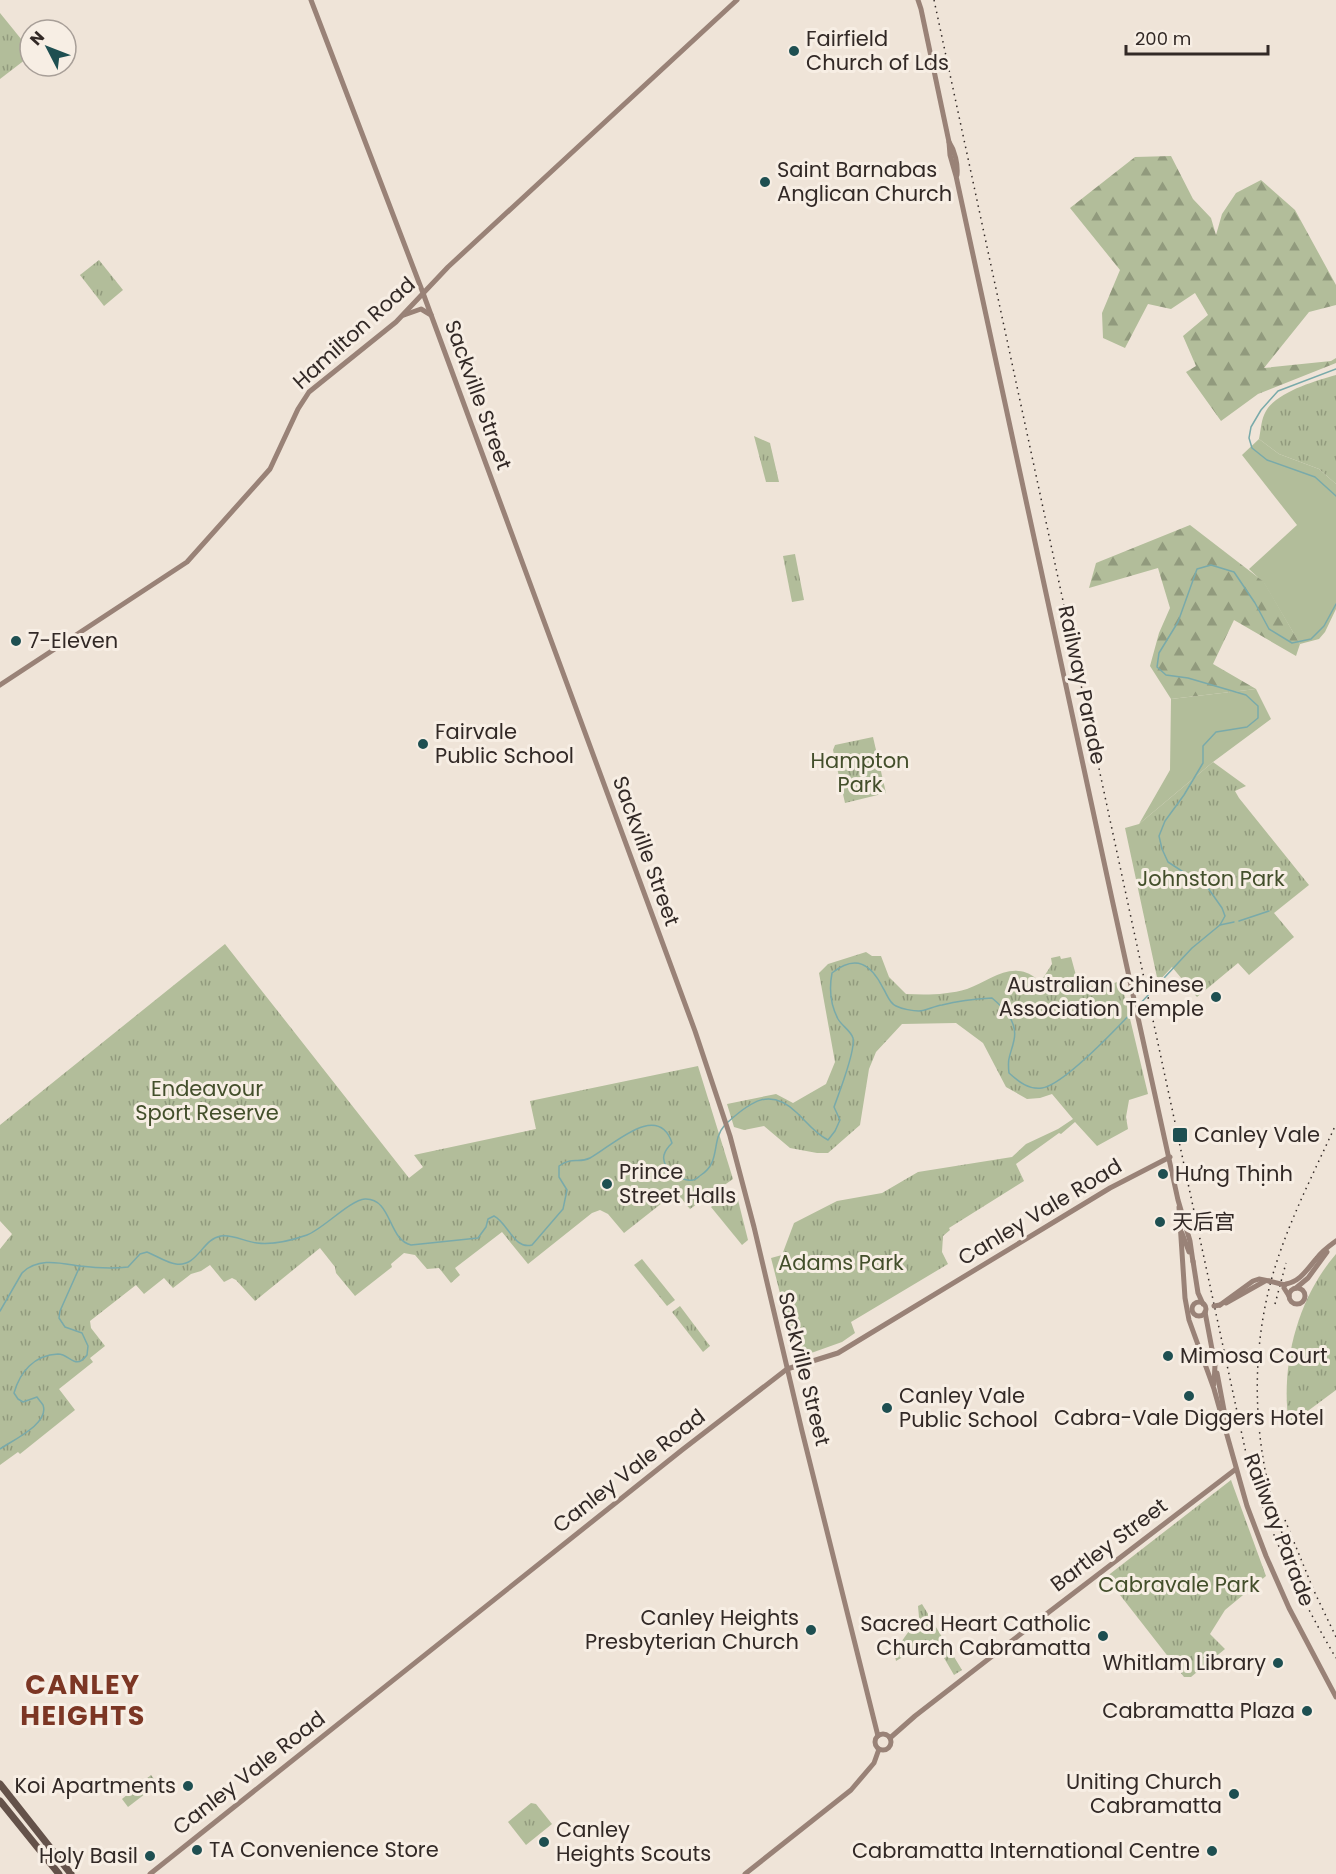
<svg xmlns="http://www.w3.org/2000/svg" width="1336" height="1874" font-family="Poppins,'Noto Sans SC',sans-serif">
	<defs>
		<pattern id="forest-firs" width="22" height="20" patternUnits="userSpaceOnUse" patternTransform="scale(1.5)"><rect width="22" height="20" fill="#b2bd9a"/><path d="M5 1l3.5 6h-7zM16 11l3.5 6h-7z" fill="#919a7d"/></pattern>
		<pattern id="park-tufts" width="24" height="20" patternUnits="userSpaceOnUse" patternTransform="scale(1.5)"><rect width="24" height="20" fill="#b2bd9a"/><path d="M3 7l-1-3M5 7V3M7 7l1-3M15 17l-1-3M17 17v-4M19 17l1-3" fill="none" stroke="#919a7d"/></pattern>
	</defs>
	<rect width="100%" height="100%" fill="#efe4d8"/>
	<!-- grass -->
	<g fill="#b2bd9a">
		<path d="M1259,439L1279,454L1319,469L1336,484V609L1325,632L1319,639L1300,644L1264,583L1249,569L1297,525L1242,455Z"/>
		<path d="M1256,689L1271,719L1213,762L1139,824L1170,770L1171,699Z"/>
	</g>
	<!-- forest -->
	<g fill="url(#forest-firs)">
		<path d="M1171,156L1193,199L1211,218L1216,235L1222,214L1236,193L1261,180L1295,210L1336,285V305L1309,312L1264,368L1331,361L1336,358V363L1258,394L1221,421L1186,372L1196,366L1183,336L1208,315L1195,293L1171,309L1148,304L1125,348L1103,338L1102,313L1120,270L1070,208L1135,157Z"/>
		<path d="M1190,525L1264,582L1300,644L1296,656L1234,620L1213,664L1256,689L1171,699L1150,666L1159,633L1170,608L1158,568L1089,588L1096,563Z"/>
	</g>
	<!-- park -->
	<g fill="url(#park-tufts)">
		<path d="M0,13L30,50V56L0,79Z"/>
		<path d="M99,260L123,290L104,306L80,275Z"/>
		<path d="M1336,375V484L1319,469L1279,454L1259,439C1261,430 1261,419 1266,411C1277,392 1315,381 1336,375Z"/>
		<path d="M754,436L770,443L779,482H766Z"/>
		<path d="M795,554L804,600L792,602L783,556Z"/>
		<path d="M873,737L886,793L845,803L833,750L835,745Z"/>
		<path d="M1213,762L1246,786L1235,791L1239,798L1309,885L1274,913L1294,937L1249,975L1238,963L1197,997L1172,967L1158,982L1125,828L1139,824Z"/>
		<path d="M225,944L409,1178L423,1167L414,1155L536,1129L530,1101L698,1066L733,1179L690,1209L676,1192L624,1233L608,1214L600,1210L592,1213L528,1264L502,1232L455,1268L460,1275L451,1283L439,1268L427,1269L415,1255L404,1253L391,1264L392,1267L355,1296L336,1273L335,1267L320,1248L255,1301L236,1280L232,1278L224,1282L210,1265L201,1271L191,1274L173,1288L164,1278L144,1294L136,1285L90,1321L91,1328L105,1346L90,1358L93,1362L59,1389L75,1410L20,1454L18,1452L0,1465V1249L12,1234L0,1221V1125Z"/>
		<path d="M866,952L872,956H881L889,977L906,994C926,995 947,995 967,989C990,981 1012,959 1037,979L1043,978L1052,964L1051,958L1060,956L1061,959L1071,957L1077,979L1096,988L1121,981L1148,1094L1129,1100L1126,1117L1128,1129L1097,1146L1075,1122L1061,1134L1059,1133L1016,1164L1024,1181L949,1228L950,1230L943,1236L942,1252L948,1264L851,1322L855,1333L842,1342L800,1357L796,1356L771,1258L782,1255L794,1223L837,1201L882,1193L918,1172L1012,1157L1026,1144L1058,1129L1073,1119L1052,1094L1040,1098L1027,1099L1006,1087L983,1043L956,1023L902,1024L876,1052L869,1069L860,1125L828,1153H817L790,1148L764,1126L744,1130L734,1127L727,1104L776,1094L793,1103L826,1084L835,1062L819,973L828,964Z"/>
		<path d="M731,1191L736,1192L748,1240L742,1245L711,1207Z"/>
		<path d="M1336,1254V1390L1289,1425C1280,1366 1297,1299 1336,1254Z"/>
		<path d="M642,1259L675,1300L667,1306L634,1265Z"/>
		<path d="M680,1306L710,1346L703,1352L672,1312Z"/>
		<path d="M1231,1480L1266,1576L1225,1610L1210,1634L1225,1649L1191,1677H1184L1106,1577Z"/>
		<path d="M922,1604L962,1670L954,1675L933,1639L896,1661L894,1652L919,1617L918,1606Z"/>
		<path d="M151,1775L158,1784L128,1807L122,1799Z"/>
		<path d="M531,1803L536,1804L552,1824L526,1845L508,1822Z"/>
	</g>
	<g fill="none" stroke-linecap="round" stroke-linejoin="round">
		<!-- stream -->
		<g stroke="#79aaaa" stroke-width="1.5">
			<path d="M1336,369L1278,391L1261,410L1251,427L1249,438L1252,448L1267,460L1315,477L1336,496"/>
			<path d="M1239,921L1269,911"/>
			<path d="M1220,925L1234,922"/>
			<path d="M1137,1007L1192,948L1220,925L1225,916L1222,908L1208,888L1168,862L1162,849L1159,836L1165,821L1184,795L1203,763V746L1216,732L1247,727L1258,718V706L1246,695L1188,678L1166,675L1157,667L1159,653L1178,622L1197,569L1211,565L1234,572L1255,603L1269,629L1292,643L1311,639L1324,626L1336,604"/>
			<path d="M728,1122C750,1102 770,1087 796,1112C807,1122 814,1133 828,1140L835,1131L840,1120L834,1107C839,1093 856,1050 853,1038C851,1031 842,1026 838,1019C830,1004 829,989 832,973C856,954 871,964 883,988C887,994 889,1003 896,1006C902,1009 913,1011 919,1011C926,1011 934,1006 942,1005C958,1001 975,999 992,998C1004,1008 1018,1022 1014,1040C1011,1055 1007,1056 1009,1073C1019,1082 1029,1090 1042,1088C1064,1085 1117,1028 1134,1010"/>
			<path d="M0,1311L22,1273C38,1257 60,1263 80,1266C96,1268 112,1269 128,1267L140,1254L147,1252C155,1255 167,1263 176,1264C198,1267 202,1239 221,1236C233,1234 245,1242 257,1243C272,1245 293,1240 307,1235C323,1229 350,1200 365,1199C392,1198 388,1240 411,1245L478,1238L486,1227L488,1219L494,1216C508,1223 514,1250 532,1245L563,1209L567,1190L559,1177V1166C573,1156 578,1164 590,1158C611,1147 658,1100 672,1143C669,1146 665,1151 664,1155C661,1168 681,1182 693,1180C696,1180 698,1177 701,1175C721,1162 711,1141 724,1126"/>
			<path d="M0,1449C11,1441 50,1424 43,1405C41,1402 39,1400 37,1397L23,1402L18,1399L14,1393C20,1372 34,1355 58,1354C70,1354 75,1371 87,1355L88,1346L82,1333L65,1327L59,1318L60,1311L80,1266"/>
		</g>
		<!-- secondary -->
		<g stroke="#998277" stroke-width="5">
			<path d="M311,0L423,293L695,1031L730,1136L754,1227L802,1431L878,1736"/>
			<path d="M918,0L921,9L949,142C955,151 958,164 957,175"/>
			<path d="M949,142L950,155L956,176L1112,899L1178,1200L1190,1241L1193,1262"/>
			<path d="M404,315L421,309L431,315"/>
			<path d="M0,685L187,562L270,469L298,409L309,392L396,322L448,267L737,0"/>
			<path d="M1179,1207L1185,1298L1189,1320L1214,1389L1247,1506L1266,1556L1289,1608L1336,1697"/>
			<path d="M1182,1233L1189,1252"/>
			<path d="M1193,1261L1198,1293L1203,1304"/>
			<path d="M1286,1284C1301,1281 1307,1269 1317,1258C1322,1251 1329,1246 1336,1241"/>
			<circle cx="1297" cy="1296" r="8"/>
			<path d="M1284,1288L1289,1296"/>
			<path d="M1296,1288L1308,1278L1327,1252"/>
			<circle cx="1199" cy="1309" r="7"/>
			<path d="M1226,1303L1265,1281"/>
			<path d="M1220,1305L1253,1281L1259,1279L1269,1281"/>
			<path d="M1205,1312L1215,1365L1214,1384"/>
			<path d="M1217,1373L1227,1426"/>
			<circle cx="883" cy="1742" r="8"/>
			<path d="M890,1738L915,1716L1049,1612L1236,1469"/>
			<path d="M150,1874L682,1450L787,1369L838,1353L1110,1188L1170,1157"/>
			<path d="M745,1874L851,1790L874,1763L879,1749"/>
		</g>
		<!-- trunk -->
		<g stroke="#64524a" stroke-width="7">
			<path d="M0,1784L71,1874"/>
			<path d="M0,1801L59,1874"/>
		</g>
		<!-- rail -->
		<g stroke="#322926" stroke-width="1.5" stroke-dasharray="1.5 4.5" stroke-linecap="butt">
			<path d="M934,0L1247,1458C1266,1525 1300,1598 1336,1658"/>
			<path d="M1275,1304L1286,1263"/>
			<path d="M1285,1520L1314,1591L1336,1637"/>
			<path d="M1282,1533C1254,1453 1249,1363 1271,1281C1286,1226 1313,1175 1336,1124"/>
		</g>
		<!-- secondary-bridge -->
		<g stroke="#998277" stroke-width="5">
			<path d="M1269,1281L1285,1285"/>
			<path d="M1214,1306L1220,1305"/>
		</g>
	</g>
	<!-- markers -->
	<g fill="#1e4f51" stroke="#f7eee4" stroke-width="2">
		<circle cx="794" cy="51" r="6"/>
		<circle cx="765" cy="182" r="6"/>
		<circle cx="16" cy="641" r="6"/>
		<circle cx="423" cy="744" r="6"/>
		<circle cx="1216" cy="997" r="6"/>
		<rect x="1172" y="1127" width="16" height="16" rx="3"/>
		<circle cx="1163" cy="1174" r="6"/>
		<circle cx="607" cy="1184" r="6"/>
		<circle cx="1160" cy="1222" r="6"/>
		<circle cx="1168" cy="1356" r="6"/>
		<circle cx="1189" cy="1396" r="6"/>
		<circle cx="887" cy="1408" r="6"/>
		<circle cx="811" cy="1630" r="6"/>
		<circle cx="1103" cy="1636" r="6"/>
		<circle cx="1278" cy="1663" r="6"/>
		<circle cx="1307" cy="1711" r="6"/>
		<circle cx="188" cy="1786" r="6"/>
		<circle cx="1234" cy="1794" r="6"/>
		<circle cx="544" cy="1842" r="6"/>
		<circle cx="197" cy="1850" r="6"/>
		<circle cx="1212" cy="1851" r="6"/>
		<circle cx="150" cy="1856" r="6"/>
	</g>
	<g text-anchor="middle" stroke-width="6" stroke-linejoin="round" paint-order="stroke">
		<!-- poi labels -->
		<g font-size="21" fill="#322926" stroke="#f7eee4" text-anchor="start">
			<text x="806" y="46">Fairfield<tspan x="806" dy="24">Church of Lds</tspan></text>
			<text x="777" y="177">Saint Barnabas<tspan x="777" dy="24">Anglican Church</tspan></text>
			<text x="28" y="648">7-Eleven</text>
			<text x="435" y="739">Fairvale<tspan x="435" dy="24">Public School</tspan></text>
			<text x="1204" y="992" text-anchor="end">Australian Chinese<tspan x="1204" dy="24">Association Temple</tspan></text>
			<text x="1194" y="1142">Canley Vale</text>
			<text x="619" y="1179">Prince<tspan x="619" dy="24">Street Halls</tspan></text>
			<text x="1175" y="1181">Hưng Thịnh</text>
			<text x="1172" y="1229">天后宫</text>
			<text x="1180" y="1363">Mimosa Court</text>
			<text x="899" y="1403">Canley Vale<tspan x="899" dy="24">Public School</tspan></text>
			<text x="1189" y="1425" text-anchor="middle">Cabra-Vale Diggers Hotel</text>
			<text x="799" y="1625" text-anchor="end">Canley Heights<tspan x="799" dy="24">Presbyterian Church</tspan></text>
			<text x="1091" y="1631" text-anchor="end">Sacred Heart Catholic<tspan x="1091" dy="24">Church Cabramatta</tspan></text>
			<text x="1266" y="1670" text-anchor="end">Whitlam Library</text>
			<text x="1295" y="1718" text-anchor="end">Cabramatta Plaza</text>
			<text x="1222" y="1789" text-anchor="end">Uniting Church<tspan x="1222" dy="24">Cabramatta</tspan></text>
			<text x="176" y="1793" text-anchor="end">Koi Apartments</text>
			<text x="556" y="1837">Canley<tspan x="556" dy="24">Heights Scouts</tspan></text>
			<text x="209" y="1857">TA Convenience Store</text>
			<text x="1200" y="1858" text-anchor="end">Cabramatta International Centre</text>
			<text x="138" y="1863" text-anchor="end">Holy Basil</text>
		</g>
		<!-- street labels -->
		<g font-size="21" fill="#322926" stroke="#f7eee4">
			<text transform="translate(354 333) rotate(-42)" y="7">Hamilton Road</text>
			<text transform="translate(478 395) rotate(70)" y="7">Sackville Street</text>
			<text transform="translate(1082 685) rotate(78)" y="7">Railway Parade</text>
			<text transform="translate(646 851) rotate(70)" y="7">Sackville Street</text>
			<text transform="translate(1040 1212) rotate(-31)" y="7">Canley Vale Road</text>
			<text transform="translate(804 1369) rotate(76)" y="7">Sackville Street</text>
			<text transform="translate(629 1471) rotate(-38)" y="7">Canley Vale Road</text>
			<text transform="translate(1279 1530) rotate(69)" y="7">Railway Parade</text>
			<text transform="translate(1109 1545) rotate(-37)" y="7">Bartley Street</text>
			<text transform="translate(249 1773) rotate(-38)" y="7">Canley Vale Road</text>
		</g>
		<!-- park labels -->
		<g font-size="21" fill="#434f2b" stroke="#f7eee4">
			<text x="860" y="768">Hampton<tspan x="860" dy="24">Park</tspan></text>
			<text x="1211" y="886">Johnston Park</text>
			<text x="207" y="1096">Endeavour<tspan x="207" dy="24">Sport Reserve</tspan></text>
			<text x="841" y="1270">Adams Park</text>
			<text x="1179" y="1592">Cabravale Park</text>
		</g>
		<!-- district labels -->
		<g font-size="27" font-weight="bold" letter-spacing="1.5" fill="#7c3624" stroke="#f7eee4">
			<text x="83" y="1694">CANLEY<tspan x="83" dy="31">HEIGHTS</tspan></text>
		</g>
	</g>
	<!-- north arrow -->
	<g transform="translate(48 48) rotate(312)"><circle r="28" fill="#f7eee4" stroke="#a89f98" stroke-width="1.5"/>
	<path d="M0-4.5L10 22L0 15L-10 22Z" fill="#1e4f51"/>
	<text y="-9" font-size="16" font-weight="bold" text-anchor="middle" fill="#322926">N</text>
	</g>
	<!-- scale -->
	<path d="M1126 45v9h142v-9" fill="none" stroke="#322926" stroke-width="3"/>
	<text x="1135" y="45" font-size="18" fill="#322926" stroke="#f7eee4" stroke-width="4.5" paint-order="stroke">200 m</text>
</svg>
